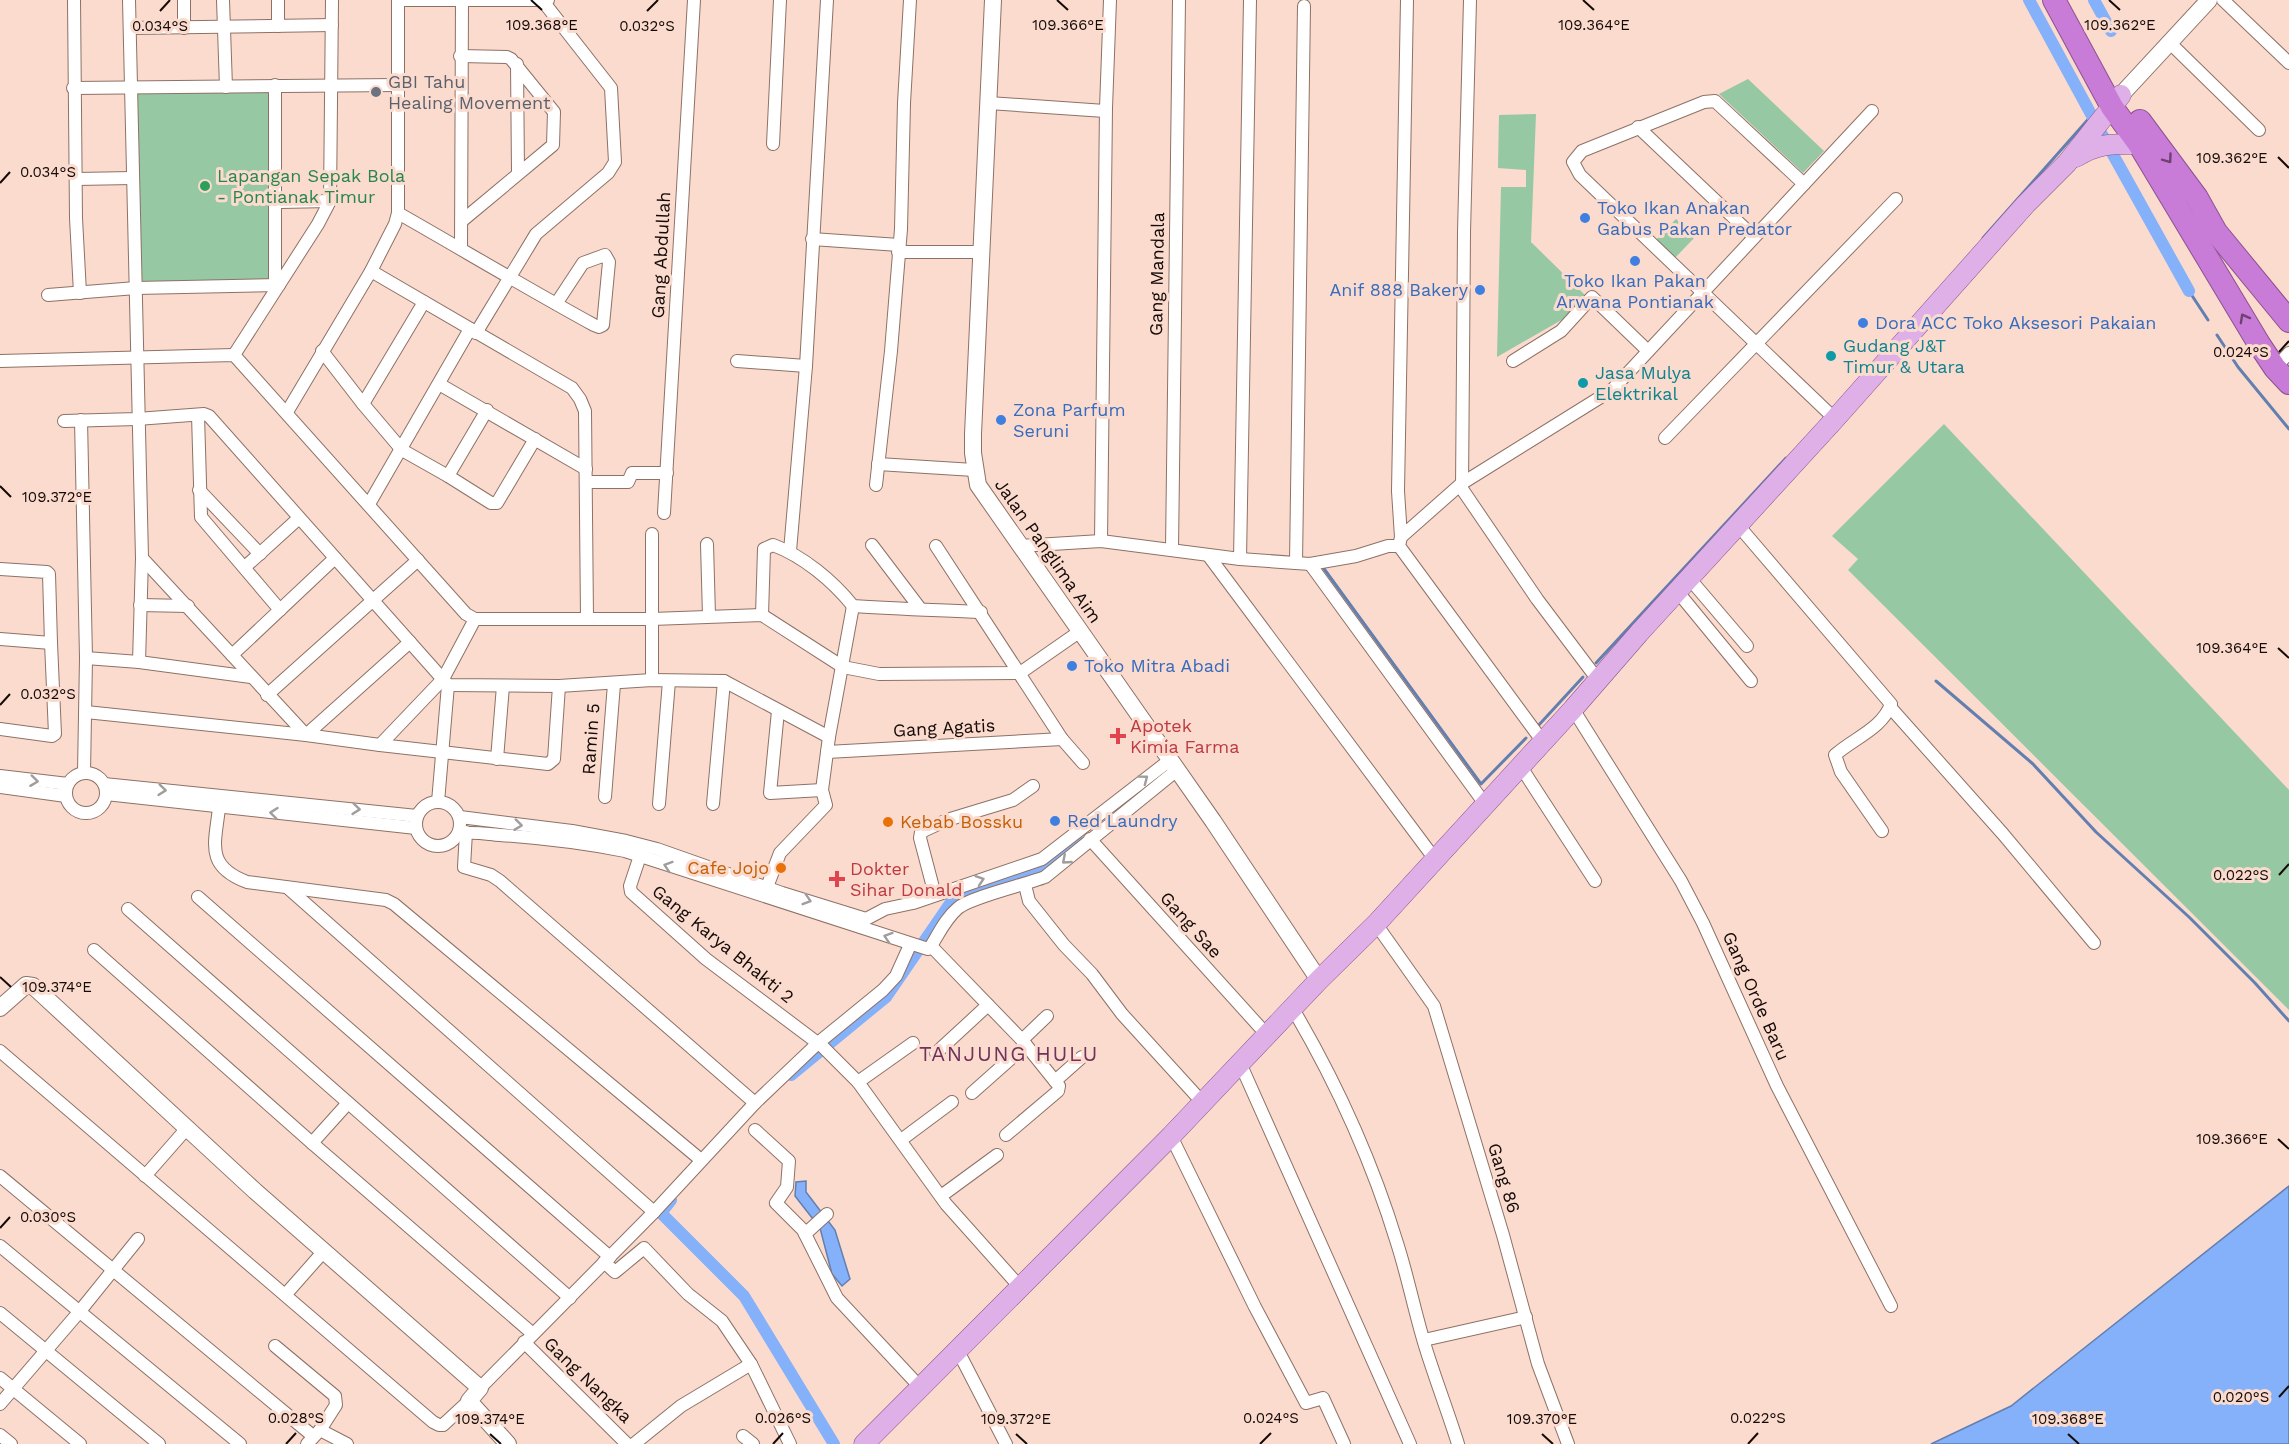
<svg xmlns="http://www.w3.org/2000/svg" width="2289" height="1444" font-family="'Work Sans',sans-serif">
	<rect width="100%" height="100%" fill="#fbdbce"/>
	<!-- green -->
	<g fill="#96c8a3">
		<path d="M1748,79L1824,151L1803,173L1719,94Z"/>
		<path d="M271,90L272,280L138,284L137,92Z"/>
		<path d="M1536,114L1531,242L1585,295L1565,318L1497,357L1501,187H1526V170L1498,168L1499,115Z"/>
		<path d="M1676,219L1695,237L1673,260L1654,242Z"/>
		<path d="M1944,424L2289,790V1010L1848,570L1858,559L1832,536Z"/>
	</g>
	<!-- water -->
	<g fill="#84b1f9" stroke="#627fb0" stroke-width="1.5">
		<path d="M806,1181V1192L835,1230L850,1279L842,1286L832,1274L820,1228L795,1196L796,1182Z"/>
		<path d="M2289,1186V1444H1931L2011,1406Z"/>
	</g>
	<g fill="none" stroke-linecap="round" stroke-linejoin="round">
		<!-- stream -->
		<g stroke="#627fb0" stroke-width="3">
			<path d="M1983,238L2092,115"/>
			<path d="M2189,291L2208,320"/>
			<path d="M2217,335L2238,367L2289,429"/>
			<path d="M1322,566L1481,784L1526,738"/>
			<path d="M1596,663L1786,458"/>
			<path d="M1936,681L2033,764L2096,832L2189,917L2255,983L2289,1021"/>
			<path d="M1537,727L1583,677"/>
		</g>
		<!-- canal -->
		<g stroke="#84b1f9" stroke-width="12">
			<path d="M2029,0L2104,138"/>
			<path d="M2094,0L2111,31"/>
			<path d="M2111,151L2189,291"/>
			<path d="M791,1075L886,997L954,898L1044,866L1077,839"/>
			<path d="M671,1200L661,1213L744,1296L834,1444"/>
		</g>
		<defs>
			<g id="street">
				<path d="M74,0L76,218L80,293"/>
				<path d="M129,0L142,558L139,662"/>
				<path d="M184,0V28"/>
				<path d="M223,0L226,87"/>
				<path d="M278,0V26"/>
				<path d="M398,0H548"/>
				<path d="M1470,0L1464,232L1462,489L1537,599L1598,680"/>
				<path d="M2223,0L2289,63"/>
				<path d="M130,28L332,25"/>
				<path d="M2170,43L2259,130"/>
				<path d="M460,56L507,57L511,59L554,112L553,145L463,220"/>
				<path d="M517,64L518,172"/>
				<path d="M73,88L398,85"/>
				<path d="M989,103L1105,111"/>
				<path d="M1638,127L1754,237"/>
				<path d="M773,144L780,0"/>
				<path d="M76,179L133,178"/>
				<path d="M1804,184L1715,101L1704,102L1582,151L1573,162L1580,175L1835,419"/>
				<path d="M276,198L280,202L330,201"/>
				<path d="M398,213C463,250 528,289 594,325L599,327L603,325L609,262L605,255L583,263L556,304"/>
				<path d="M812,239L899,245"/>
				<path d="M461,248L462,0"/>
				<path d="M898,252H981"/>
				<path d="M371,271L572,388L580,399L585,411L587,618"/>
				<path d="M275,285V85"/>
				<path d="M48,295L136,288L279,285"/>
				<path d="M476,333L536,234L608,173L615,162L611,88L542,0"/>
				<path d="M322,351L363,404L424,302"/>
				<path d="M234,355L318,224L330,201L332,0"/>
				<path d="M0,361L234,355L466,614L475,619H652L762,615L843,667L879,674L1020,673L1079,632"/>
				<path d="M737,361L806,366"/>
				<path d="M1513,361L1561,331L1592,297L1648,351"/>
				<path d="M2275,368L2289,353"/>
				<path d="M439,384L586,469"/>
				<path d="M363,404L402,450L448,476L487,410"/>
				<path d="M287,412L371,271L395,224L398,213V0"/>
				<path d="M198,415L201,517L280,610"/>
				<path d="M81,420L86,658L139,662L251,677"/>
				<path d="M64,421L137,419L204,414L209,416L448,685L559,686L652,680L724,681L829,737"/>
				<path d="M1665,438L1896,199"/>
				<path d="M878,464L974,470"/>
				<path d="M448,476L491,503H497L535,439"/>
				<path d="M586,482H628L632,473H667"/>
				<path d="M876,485L891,351L901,229L904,103L910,0"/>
				<path d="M199,490L260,554"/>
				<path d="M369,504L470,329"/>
				<path d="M664,513L694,0"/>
				<path d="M1737,524L1891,704C1882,729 1854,738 1835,755L1841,772L1882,831"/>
				<path d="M1401,537L1398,491L1407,0"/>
				<path d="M1101,541L1106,108L1110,0"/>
				<path d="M707,544L709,616"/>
				<path d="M872,545L919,607"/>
				<path d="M936,546L1062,739L1083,763"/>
				<path d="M1019,546L1101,541L1240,559L1310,564L1356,556L1388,546H1399"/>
				<path d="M1172,549L1179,0"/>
				<path d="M790,551L806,366L827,0"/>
				<path d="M1208,555L1434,858"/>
				<path d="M142,558L306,735L410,642"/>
				<path d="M1240,559L1250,0"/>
				<path d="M1296,563L1304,6"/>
				<path d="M1310,564L1485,804"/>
				<path d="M245,567L299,518"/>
				<path d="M0,569L47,572L49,574L51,643L0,639"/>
				<path d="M1689,578L1747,646"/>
				<path d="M1677,591L1751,681"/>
				<path d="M140,605L188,606"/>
				<path d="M762,615L764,549L773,545C803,556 833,581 853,606C896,609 938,610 981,612"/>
				<path d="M232,655L335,558"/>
				<path d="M652,680V534"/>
				<path d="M267,695L418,560"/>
				<path d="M1890,707L2003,834L2094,943"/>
				<path d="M1573,709L1681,881L1703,923L1777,1086L1891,1306"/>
				<path d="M778,711L770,793L822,790"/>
				<path d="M86,712L306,735L380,745L548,764L554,759L559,686"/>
				<path d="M0,729L52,736L55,734L51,643"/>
				<path d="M1543,742L1399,546L1401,537L1461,484L1612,390L1872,111"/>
				<path d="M380,745L443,679L475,619"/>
				<path d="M827,752L1062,739"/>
				<path d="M497,759L503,686"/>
				<path d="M1521,767L1595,881"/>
				<circle cx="86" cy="793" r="20"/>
				<path d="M84,773L86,658"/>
				<path d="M0,776L68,784"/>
				<path d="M104,784L417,816"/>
				<path d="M0,787L66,796"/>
				<path d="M106,794L416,828"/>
				<path d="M605,797L614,684"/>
				<circle cx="438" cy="824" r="22"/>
				<path d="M438,802L448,685"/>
				<path d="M659,804L669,681"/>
				<path d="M713,804L724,681"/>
				<path d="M219,808C215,844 205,866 247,882L386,900L394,904L701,1160"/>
				<path d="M460,817L572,831L626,841L657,849L782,893L866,919L885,909L913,903L1042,859L1170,760"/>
				<path d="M466,832L464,867L491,875L500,881L755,1103"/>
				<path d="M458,834C472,831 486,834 500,835C542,838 584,843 625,851L928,949L931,946C939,933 946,918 958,908C971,897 1024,885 1045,877L1177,770"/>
				<path d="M1090,839L1267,1035"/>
				<path d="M640,856L630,886L631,892L706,959L823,1047L858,1082L946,1204L1020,1287"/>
				<path d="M1025,885L1029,901L1064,945L1092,974L1122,1014L1203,1103"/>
				<path d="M767,887L780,853L826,805L822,790L829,737L853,606"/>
				<path d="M288,888L654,1212"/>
				<path d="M935,895L920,838L921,832L947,820L1013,800L1033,786"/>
				<path d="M198,897L610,1257"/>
				<path d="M128,909L570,1298"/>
				<path d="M1376,924L1434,1006L1503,1235L1538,1364L1568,1444"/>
				<path d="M931,946L1022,1040L1059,1086L1058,1091L1006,1135"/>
				<path d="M94,950L312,1143L533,1334"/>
				<path d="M1293,1009C1336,1082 1372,1161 1397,1243C1408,1277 1415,1314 1426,1349C1436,1381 1448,1412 1458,1444"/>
				<path d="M1022,1040L1047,1016"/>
				<path d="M0,1051L433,1422L439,1425H443L469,1401"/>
				<path d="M936,1053L988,1005"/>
				<path d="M1240,1063L1410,1444"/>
				<path d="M1055,1081L1082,1057"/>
				<path d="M858,1082L913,1043"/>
				<path d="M972,1093L1026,1045"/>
				<path d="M755,1130L789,1161L787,1187L776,1203L803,1230L837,1298L920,1387"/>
				<path d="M1171,1136L1255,1307L1306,1403L1323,1398L1344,1444"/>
				<path d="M901,1140L952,1102"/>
				<path d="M312,1143L348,1103"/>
				<path d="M0,1176L313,1436"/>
				<path d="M145,1176L188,1127"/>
				<path d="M941,1196L997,1155"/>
				<path d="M805,1234L827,1214"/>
				<path d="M0,1246L240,1444"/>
				<path d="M604,1262L615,1272L644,1248L688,1294L722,1321L751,1364L790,1444"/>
				<path d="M286,1294L324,1251"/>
				<path d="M0,1313L159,1444"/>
				<path d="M1424,1340L1526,1317"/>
				<path d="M524,1342L627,1444"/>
				<path d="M275,1346L335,1396L336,1405L320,1430"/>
				<path d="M958,1351L1006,1444"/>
				<path d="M0,1378L80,1444"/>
				<path d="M480,1388L654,1212L755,1103L818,1043L883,990L896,976L910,945"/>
				<path d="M0,1404L80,1311L138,1239"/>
				<path d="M0,1435L11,1444"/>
				<path d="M743,1436L753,1444"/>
				<path d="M307,1444L320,1430L347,1444"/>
				<path d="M634,1444L681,1406L751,1364"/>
			</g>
			<g id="secondary">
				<path d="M993,0L973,434V453L978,485L1213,821L1319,980"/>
				<path d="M2121,95L2209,0"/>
				<path d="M0,1008L26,985L33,986L255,1191L480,1388L469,1401L508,1444"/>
			</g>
			<g id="primary">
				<path d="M2076,157C2098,143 2112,144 2139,144"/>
				<path d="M864,1444L1171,1136L1319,980L1376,924L1573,709L1639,633L1835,419L2026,204L2067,163L2121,95"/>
			</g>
			<g id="highway">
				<path d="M2054,0L2112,107L2139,144L2259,344L2275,368L2289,383"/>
				<path d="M2140,121L2197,198L2216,232L2289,321"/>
			</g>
		</defs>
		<!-- street casing -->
		<use href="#street" stroke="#8e7166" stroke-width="14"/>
		<!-- secondary casing -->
		<use href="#secondary" stroke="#8e7166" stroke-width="18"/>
		<!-- primary casing -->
		<use href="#primary" stroke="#8a538f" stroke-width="21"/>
		<!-- highway casing -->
		<use href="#highway" stroke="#8a538f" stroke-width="24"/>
		<!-- street -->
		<use href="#street" stroke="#fff" stroke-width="12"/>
		<!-- secondary -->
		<use href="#secondary" stroke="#fff" stroke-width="16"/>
		<!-- primary -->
		<use href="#primary" stroke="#dfb0e8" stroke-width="20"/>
		<!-- highway -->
		<use href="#highway" stroke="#c97bd8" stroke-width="22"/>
	</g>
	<!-- one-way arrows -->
	<defs><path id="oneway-chevron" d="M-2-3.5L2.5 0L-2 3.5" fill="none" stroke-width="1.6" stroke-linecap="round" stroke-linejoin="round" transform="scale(1.5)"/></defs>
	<g stroke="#6e4270">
		<use href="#oneway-chevron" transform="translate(2168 159) rotate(54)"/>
		<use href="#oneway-chevron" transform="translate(2244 318) rotate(-119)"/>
	</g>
	<g stroke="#a19d9c">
		<use href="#oneway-chevron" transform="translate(1144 779) rotate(-37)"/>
		<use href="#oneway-chevron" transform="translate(34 781) rotate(7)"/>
		<use href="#oneway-chevron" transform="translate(162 790) rotate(6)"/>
		<use href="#oneway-chevron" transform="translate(356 809) rotate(6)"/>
		<use href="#oneway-chevron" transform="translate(274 813) rotate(-174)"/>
		<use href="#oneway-chevron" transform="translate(518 825) rotate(7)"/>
		<use href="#oneway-chevron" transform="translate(1066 860) rotate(139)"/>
		<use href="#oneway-chevron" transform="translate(668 866) rotate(-162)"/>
		<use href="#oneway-chevron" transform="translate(980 880) rotate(-19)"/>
		<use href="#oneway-chevron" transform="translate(807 900) rotate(17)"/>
		<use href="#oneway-chevron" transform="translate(888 937) rotate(-162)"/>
	</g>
	<!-- ticks -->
	<path fill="none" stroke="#140a07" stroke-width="2" d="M531,0L542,10M1057,0L1068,10M1583,0L1594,10M2109,0L2120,10M160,11L170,0M647,11L658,0M2278,157L2289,168M0,183L10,172M2279,352L2289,341M0,486L11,497M2278,648L2289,658M0,705L10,694M2279,875L2289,864M0,977L11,987M2278,1139L2289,1149M0,1228L10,1217M2279,1397L2289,1386M490,1434L501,1444M1016,1434L1027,1444M1542,1434L1553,1444M2068,1434L2079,1444M286,1444L296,1433M773,1444L783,1433M1260,1444L1271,1433M1748,1444L1758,1433"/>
	<!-- markers -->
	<circle fill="#6b7280" stroke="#fbdbce" stroke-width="2" cx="376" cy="92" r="6"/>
	<circle fill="#2e9e5b" stroke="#fbdbce" stroke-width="2" cx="205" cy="186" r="6"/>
	<g fill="#3f7fe0" stroke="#fbdbce" stroke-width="2">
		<circle cx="1585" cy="218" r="6"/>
		<circle cx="1635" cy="261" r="6"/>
		<circle cx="1480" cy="290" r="6"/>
		<circle cx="1863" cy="323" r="6"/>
		<circle cx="1001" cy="420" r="6"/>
		<circle cx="1072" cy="666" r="6"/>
		<circle cx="1055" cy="821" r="6"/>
	</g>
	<g fill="#0f9aa8" stroke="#fbdbce" stroke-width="2">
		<circle cx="1831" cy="356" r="6"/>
		<circle cx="1583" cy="383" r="6"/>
	</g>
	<g fill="#e0444e" stroke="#fbdbce" stroke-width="2">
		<path d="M1115 727h6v6h6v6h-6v6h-6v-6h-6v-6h6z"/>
		<path d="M834 870h6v6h6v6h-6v6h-6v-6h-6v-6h6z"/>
	</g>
	<g fill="#e8710a" stroke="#fbdbce" stroke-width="2">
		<circle cx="888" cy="822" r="6"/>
		<circle cx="781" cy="868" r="6"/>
	</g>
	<g text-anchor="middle" stroke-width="6" stroke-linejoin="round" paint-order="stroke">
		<!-- worship labels -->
		<g font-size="18" fill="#5b616d" stroke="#fbdbce" text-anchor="start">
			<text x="388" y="88">GBI Tahu<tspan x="388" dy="21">Healing Movement</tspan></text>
		</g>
		<!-- leisure labels -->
		<g font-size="18" fill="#27864d" stroke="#fbdbce" text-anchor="start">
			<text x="217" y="182">Lapangan Sepak Bola<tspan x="217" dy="21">- Pontianak Timur</tspan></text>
		</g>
		<!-- shop labels -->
		<g font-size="18" fill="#366cbe" stroke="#fbdbce" text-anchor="start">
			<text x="1597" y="214">Toko Ikan Anakan<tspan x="1597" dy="21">Gabus Pakan Predator</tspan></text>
			<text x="1635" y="287" text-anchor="middle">Toko Ikan Pakan<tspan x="1635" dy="21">Arwana Pontianak</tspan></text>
			<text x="1468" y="296" text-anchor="end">Anif 888 Bakery</text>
			<text x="1875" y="329">Dora ACC Toko Aksesori Pakaian</text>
			<text x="1013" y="416">Zona Parfum<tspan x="1013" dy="21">Seruni</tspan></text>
			<text x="1084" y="672">Toko Mitra Abadi</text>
			<text x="1067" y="827">Red Laundry</text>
		</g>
		<!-- street labels -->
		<g font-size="18" fill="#140a07" stroke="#fbdbce">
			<text transform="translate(661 255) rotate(-87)" y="6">Gang Abdullah</text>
			<text transform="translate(1157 274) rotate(-89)" y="6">Gang Mandala</text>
			<text transform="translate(1048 551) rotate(55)" y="6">Jalan Panglima Aim</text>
			<text transform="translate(944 728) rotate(-3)" y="6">Gang Agatis</text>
			<text transform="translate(591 739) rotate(-86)" y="6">Ramin 5</text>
			<text transform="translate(1191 925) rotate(48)" y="6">Gang Sae</text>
			<text transform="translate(723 944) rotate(39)" y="6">Gang Karya Bhakti 2</text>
			<text transform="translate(1756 996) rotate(66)" y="6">Gang Orde Baru</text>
			<text transform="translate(1504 1178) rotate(73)" y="6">Gang 86</text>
			<text transform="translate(588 1380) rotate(44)" y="6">Gang Nangka</text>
		</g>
		<!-- culture labels -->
		<g font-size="18" fill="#0d838f" stroke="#fbdbce" text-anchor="start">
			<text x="1843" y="352">Gudang J&amp;T<tspan x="1843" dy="21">Timur &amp; Utara</tspan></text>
			<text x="1595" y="379">Jasa Mulya<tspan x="1595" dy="21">Elektrikal</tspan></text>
		</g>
		<!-- health labels -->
		<g font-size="18" fill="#be3a42" stroke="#fbdbce" text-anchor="start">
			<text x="1130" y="732">Apotek<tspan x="1130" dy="21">Kimia Farma</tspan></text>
			<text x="850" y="875">Dokter<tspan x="850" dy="21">Sihar Donald</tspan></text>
		</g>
		<!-- food labels -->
		<g font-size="18" fill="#c56008" stroke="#fbdbce" text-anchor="start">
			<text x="900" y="828">Kebab Bossku</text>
			<text x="769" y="874" text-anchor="end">Cafe Jojo</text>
		</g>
		<!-- quarter labels -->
		<g font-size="21" letter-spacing="1.5" fill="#6f335b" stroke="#fbdbce">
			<text x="1009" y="1061">TANJUNG HULU</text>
		</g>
	</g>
	<g font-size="15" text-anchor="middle" fill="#140a07" stroke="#fbdbce" stroke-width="6" stroke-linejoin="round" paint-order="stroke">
		<text x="2120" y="30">109.362°E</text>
		<text x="542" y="30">109.368°E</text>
		<text x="1068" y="30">109.366°E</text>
		<text x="1594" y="30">109.364°E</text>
		<text x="160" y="31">0.034°S</text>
		<text x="647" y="31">0.032°S</text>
		<text x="2232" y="163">109.362°E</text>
		<text x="48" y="177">0.034°S</text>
		<text x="2241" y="357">0.024°S</text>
		<text x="57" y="502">109.372°E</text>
		<text x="2232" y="653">109.364°E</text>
		<text x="48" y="699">0.032°S</text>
		<text x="2241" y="880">0.022°S</text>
		<text x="57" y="992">109.374°E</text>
		<text x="2232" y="1144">109.366°E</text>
		<text x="48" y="1222">0.030°S</text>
		<text x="2241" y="1402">0.020°S</text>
		<text x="296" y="1423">0.028°S</text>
		<text x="783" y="1423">0.026°S</text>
		<text x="1271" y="1423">0.024°S</text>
		<text x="1758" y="1423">0.022°S</text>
		<text x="490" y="1424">109.374°E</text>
		<text x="1016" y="1424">109.372°E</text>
		<text x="1542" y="1424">109.370°E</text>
		<text x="2068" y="1424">109.368°E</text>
	</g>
</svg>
